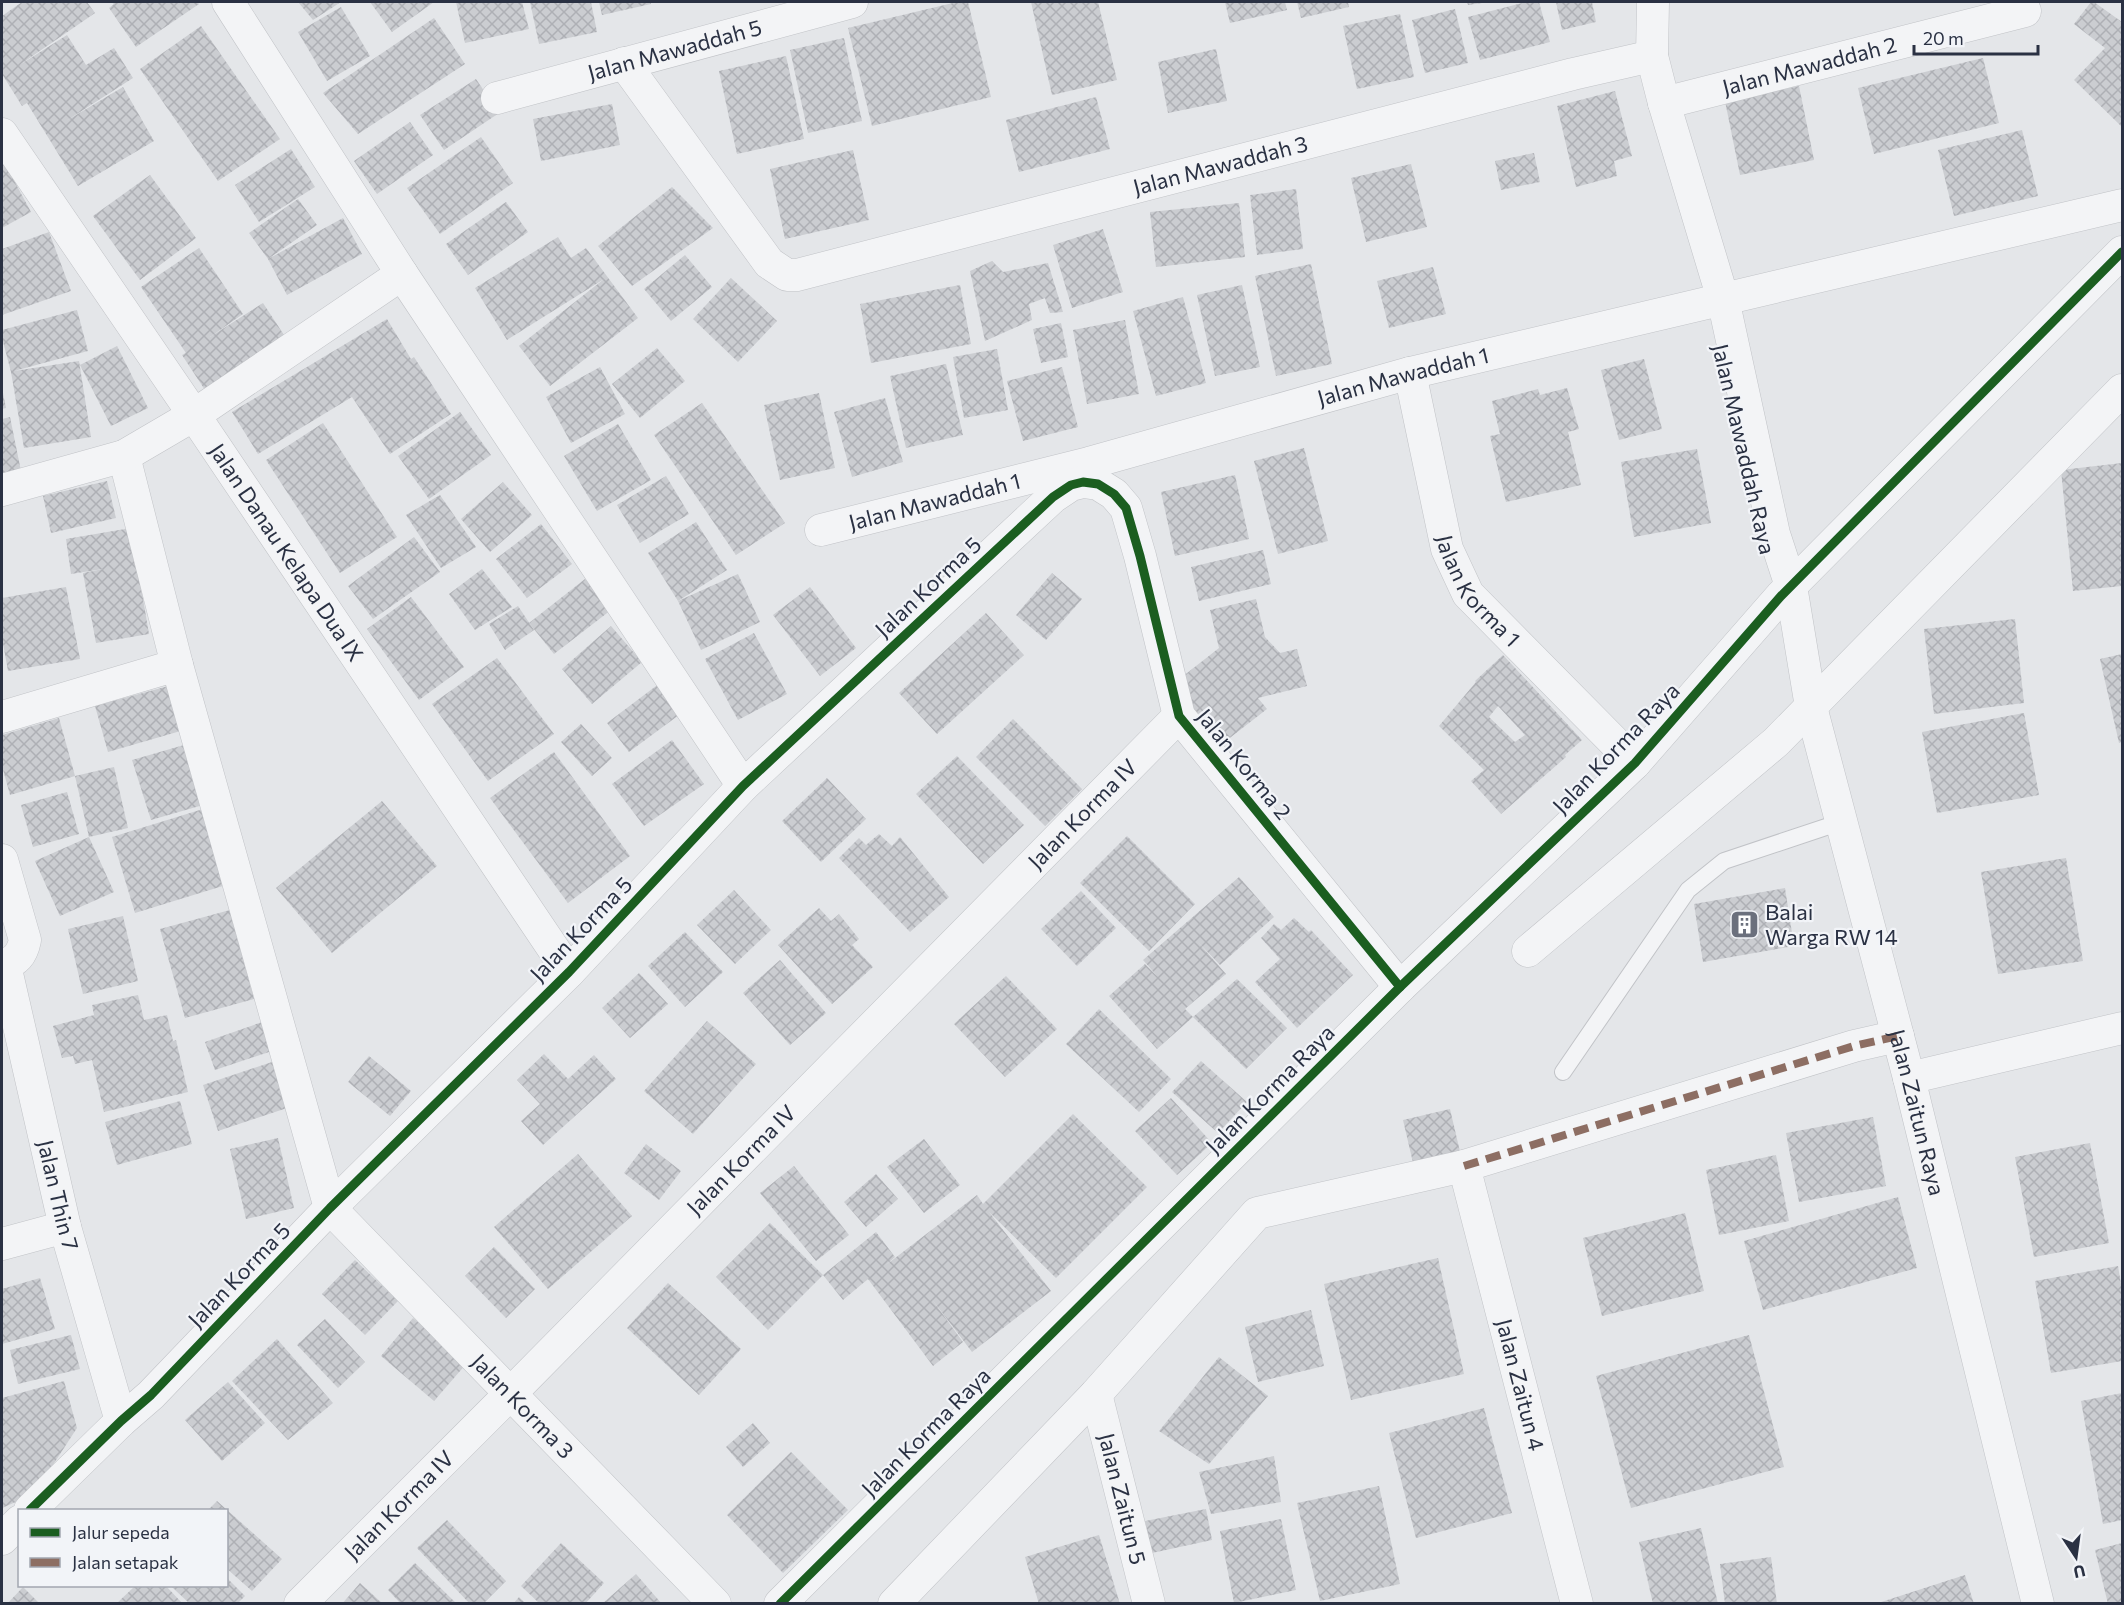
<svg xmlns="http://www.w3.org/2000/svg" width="2124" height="1605" font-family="Commissioner,sans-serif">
	<defs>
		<pattern id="building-cross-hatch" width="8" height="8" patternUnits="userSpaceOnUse" patternTransform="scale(1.5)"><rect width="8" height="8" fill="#cbcdd1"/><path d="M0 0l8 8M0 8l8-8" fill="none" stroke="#aeb0b5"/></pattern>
	</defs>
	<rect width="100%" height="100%" fill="#e4e6e9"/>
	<!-- building -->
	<g fill="url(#building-cross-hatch)" fill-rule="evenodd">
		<path d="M22,2H87L95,13L18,66L67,35L86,65L114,48L133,78L66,121L123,87L154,141L78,186L27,103L22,106L2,74V16Z"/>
		<path d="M112,2H197L199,4L136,47L109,8L114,4Z"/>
		<path d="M298,2H341L313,20Z"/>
		<path d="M370,2H434L392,32Z"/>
		<path d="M456,2H522L529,29L465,43Z"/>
		<path d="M530,2H591L597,32L539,44Z"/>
		<path d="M599,2H651V4L602,15Z"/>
		<path d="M957,2H968L991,97L872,126L848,28Z"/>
		<path d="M1031,2H1098L1117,80L1052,95Z"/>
		<path d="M1225,2H1285L1287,10L1230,23Z"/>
		<path d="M1297,2H1348L1349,7L1301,18Z"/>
		<path d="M1467,2H1482V3L1468,5Z"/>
		<path d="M1526,2H1539L1550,42L1480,60L1468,17Z"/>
		<path d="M1556,2H1592L1596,22L1562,30Z"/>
		<path d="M2091,2H2094L2122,22V127L2074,80L2105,48L2074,24Z"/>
		<path d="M341,7L370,56L327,81L298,32Z"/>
		<path d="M1455,9L1468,63L1425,73L1412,20Z"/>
		<path d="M1400,14L1414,77L1357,89L1343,26Z"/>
		<path d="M434,18L465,64L358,134L323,93Z"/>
		<path d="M201,26L280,139L218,181L140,69Z"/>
		<path d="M844,38L862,121L808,133L790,50Z"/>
		<path d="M1216,49L1227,101L1168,113L1158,62Z"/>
		<path d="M786,56L804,139L737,154L719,71Z"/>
		<path d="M1983,58L1999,123L1874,154L1858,88Z"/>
		<path d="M476,79L499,113L444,150L420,115Z"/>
		<path d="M1799,86L1814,160L1740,175L1725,101Z"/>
		<path d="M1615,91L1632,156L1614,161L1617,176L1576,187L1557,106Z"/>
		<path d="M1096,97L1110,149L1019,172L1006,120Z"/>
		<path d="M612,104L620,145L541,161L533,119Z"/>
		<path d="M410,122L433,155L377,194L354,161Z"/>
		<path d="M2022,130L2038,196L1954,216L1938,150Z"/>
		<path d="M481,137L513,183L440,234L407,188Z"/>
		<path d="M291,149L315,187L259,222L235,185Z"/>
		<path d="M853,150L869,220L785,239L770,169Z"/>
		<path d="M1534,153L1540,182L1501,190L1495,161Z"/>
		<path d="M2,158L31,212L2,228Z"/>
		<path d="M1411,164L1427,227L1366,242L1351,178Z"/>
		<path d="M150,175L196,238L140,280L93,216Z"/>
		<path d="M672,187L713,228L632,286L598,246Z"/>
		<path d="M1296,189L1303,249L1257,255L1250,195Z"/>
		<path d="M298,199L317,225L268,259L343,218L362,254L287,295L268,259L249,233Z"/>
		<path d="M506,202L528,232L468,275L446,244Z"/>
		<path d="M1239,203L1245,257L1156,267L1150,212Z"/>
		<path d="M1103,229L1123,292L1072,308L1053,245Z"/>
		<path d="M49,232L71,291L2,315V249Z"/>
		<path d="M558,237L571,258L586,248L638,318L550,386L519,346L604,279L507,340L475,288Z"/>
		<path d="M199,248L243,314L210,337L263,303L286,338L205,390L182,355L186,353L141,287Z"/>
		<path d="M685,255L712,287L671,321L644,289Z"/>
		<path d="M992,261L1003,272L1048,263L1063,312L1050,313L1045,298L1029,304L1032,320L985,341L970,271Z"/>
		<path d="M1311,264L1332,364L1276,376L1255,276Z"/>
		<path d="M1433,267L1446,314L1389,328L1377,281Z"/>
		<path d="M731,278L777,321L738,362L693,319Z"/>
		<path d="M960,285L971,344L871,363L860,304Z"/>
		<path d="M1242,285L1260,367L1215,376L1197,295Z"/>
		<path d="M1183,297L1206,383L1156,396L1133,311Z"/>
		<path d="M77,310L88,351L14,371L79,361L91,437L24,448L11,372L2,338V330Z"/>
		<path d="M387,319L411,359L414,357L451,414L390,454L352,397L258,454L232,412Z"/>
		<path d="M1125,320L1139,394L1087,404L1073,330Z"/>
		<path d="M1061,323L1068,357L1041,363L1033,329Z"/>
		<path d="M117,346L148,408L111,426L80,365Z"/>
		<path d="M657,348L685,381L640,418L612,384Z"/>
		<path d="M997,349L1008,410L964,418L953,357Z"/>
		<path d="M1644,359L1662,429L1619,440L1601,370Z"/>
		<path d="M946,364L963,435L906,448L890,376Z"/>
		<path d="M600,367L625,414L571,443L546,397Z"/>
		<path d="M1062,367L1078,427L1023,441L1007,381Z"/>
		<path d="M2,388L6,408L2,409Z"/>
		<path d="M1567,388L1579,429L1568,432L1581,485L1506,502L1490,436L1500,434L1492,401L1538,389L1540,395Z"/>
		<path d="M819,393L835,468L780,480L764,405Z"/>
		<path d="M885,398L903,462L852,477L834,412Z"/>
		<path d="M702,403L785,523L736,555L654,435Z"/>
		<path d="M460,412L491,455L429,499L398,456Z"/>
		<path d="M10,417L21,471L2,475V419Z"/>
		<path d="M323,423L397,537L340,573L266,460Z"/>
		<path d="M618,424L651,480L597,511L564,456Z"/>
		<path d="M1304,448L1328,541L1278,554L1254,461Z"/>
		<path d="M1697,449L1711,523L1634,537L1621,462Z"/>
		<path d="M2122,463V586L2073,591L2061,470Z"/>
		<path d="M1235,475L1249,539L1175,556L1161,492Z"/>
		<path d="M666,476L689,514L640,543L617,505Z"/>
		<path d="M107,481L116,518L51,533L43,496Z"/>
		<path d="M503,482L532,515L490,552L461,519Z"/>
		<path d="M440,495L476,547L441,568L406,515Z"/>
		<path d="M696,522L727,570L678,601L648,553Z"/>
		<path d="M541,524L572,564L527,598L496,559Z"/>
		<path d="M131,528L149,634L96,643L83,573L103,569L71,574L66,539Z"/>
		<path d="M414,537L440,572L373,619L348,586Z"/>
		<path d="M1263,550L1271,584L1199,601L1191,567Z"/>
		<path d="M482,569L512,607L475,630L449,594Z"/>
		<path d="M1052,573L1082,599L1046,640L1016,615Z"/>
		<path d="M738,574L760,622L701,650L678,601Z"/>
		<path d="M585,579L611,610L554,654L529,623Z"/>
		<path d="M66,587L80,659L8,671L2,638V598Z"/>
		<path d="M810,587L856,648L820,676L773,615Z"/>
		<path d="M411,597L464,667L419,700L367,629Z"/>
		<path d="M1256,599L1265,637L1280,653L1297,649L1307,686L1258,698L1267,709L1222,744L1198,713L1192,714L1182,677L1219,648L1210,610Z"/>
		<path d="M518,606L534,630L505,650L489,624Z"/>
		<path d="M986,613L1024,655L937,734L899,693Z"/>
		<path d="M2015,619L2024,703L1934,714L1924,629Z"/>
		<path d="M611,626L642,662L592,704L562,669Z"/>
		<path d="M754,633L787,694L738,720L705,659Z"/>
		<path d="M2122,654V742L2119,743L2100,659Z"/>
		<path d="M1503,655L1582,740L1565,755L1566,757L1501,814L1471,781L1484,770L1439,726L1476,682L1475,681ZM1498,706L1525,735L1515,742L1489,717Z"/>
		<path d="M497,658L554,734L488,781L432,704Z"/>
		<path d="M660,683L683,712L629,752L607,723Z"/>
		<path d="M172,685L184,730L108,752L95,706Z"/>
		<path d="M2024,713L2039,795L1937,813L1922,732Z"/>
		<path d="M59,718L75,776L10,795L2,766V735Z"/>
		<path d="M1013,719L1082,789L1045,826L976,757Z"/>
		<path d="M581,724L612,758L592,776L561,742Z"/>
		<path d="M672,740L704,784L644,826L612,784Z"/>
		<path d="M191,743L210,803L151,820L132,760Z"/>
		<path d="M554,752L630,856L568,903L490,798Z"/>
		<path d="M957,756L1024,825L983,864L916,794Z"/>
		<path d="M114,767L128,828L89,837L114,892L60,916L35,861L89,837L75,776Z"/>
		<path d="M827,778L866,819L821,862L782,821Z"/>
		<path d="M67,792L79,834L33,847L21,805Z"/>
		<path d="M382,801L437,866L332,953L276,888Z"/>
		<path d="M203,809L226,885L135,913L112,837Z"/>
		<path d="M879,834L892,846L900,837L949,897L910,932L839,858L859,838L866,845Z"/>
		<path d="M1127,836L1195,904L1149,951L1080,883Z"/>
		<path d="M2066,858L2083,961L1998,974L1981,872Z"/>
		<path d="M1239,877L1274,917L1220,965L1198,942L1226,974L1185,1009L1193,1017L1157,1049L1109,996L1145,964L1158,977L1143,960Z"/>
		<path d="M1785,888L1794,946L1703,962L1694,904Z"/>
		<path d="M734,890L771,930L735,964L697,925Z"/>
		<path d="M1081,891L1116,928L1077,966L1041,929Z"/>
		<path d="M819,908L831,921L839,914L859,939L852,945L873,967L832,1004L778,945Z"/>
		<path d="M230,910L254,999L185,1018L160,929Z"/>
		<path d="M123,916L138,981L83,994L68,929Z"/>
		<path d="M1294,918L1309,932L1311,930L1353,975L1297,1028L1255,982L1280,959L1261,938L1274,924L1281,930Z"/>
		<path d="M685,932L723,972L685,1007L648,966Z"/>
		<path d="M780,960L826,1013L790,1045L743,993Z"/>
		<path d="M639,973L668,1004L630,1038L602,1008Z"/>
		<path d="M1006,976L1057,1029L1005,1077L954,1024Z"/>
		<path d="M1237,979L1287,1028L1246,1069L1193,1017Z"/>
		<path d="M138,995L144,1020L167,1015L173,1041L176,1040L188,1092L104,1112L92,1060L75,1064L73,1056L62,1058L53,1026L94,1015L92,1005Z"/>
		<path d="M1099,1009L1171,1079L1139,1112L1066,1044Z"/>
		<path d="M265,1021L275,1050L215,1070L205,1042Z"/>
		<path d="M707,1021L756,1064L693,1134L644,1091Z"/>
		<path d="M544,1054L568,1079L594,1055L616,1079L543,1145L521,1121L540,1104L517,1080Z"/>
		<path d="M369,1056L411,1091L390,1116L348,1082Z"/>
		<path d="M281,1059L296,1105L218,1131L203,1085Z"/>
		<path d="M1201,1061L1247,1102L1218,1133L1172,1092Z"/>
		<path d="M1171,1098L1212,1143L1177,1175L1135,1131Z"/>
		<path d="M180,1101L192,1144L117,1165L105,1122Z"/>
		<path d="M1450,1109L1461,1156L1414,1167L1403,1120Z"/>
		<path d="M1073,1114L1147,1187L1056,1278L989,1212L1051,1291L972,1352L931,1298L963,1342L933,1366L868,1279L843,1300L823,1275L768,1330L716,1277L770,1223L823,1275L876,1232L895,1257L886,1265L977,1195L983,1204Z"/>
		<path d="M1873,1117L1886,1186L1799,1202L1786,1133Z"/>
		<path d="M278,1138L294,1208L246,1219L230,1149Z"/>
		<path d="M924,1139L960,1185L924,1213L887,1167Z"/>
		<path d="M2090,1143L2109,1243L2034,1257L2015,1157Z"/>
		<path d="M646,1144L681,1171L659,1200L624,1173Z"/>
		<path d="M578,1154L632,1216L548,1289L494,1227Z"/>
		<path d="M1776,1155L1789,1221L1719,1235L1706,1170Z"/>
		<path d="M794,1166L849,1235L816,1261L760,1193Z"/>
		<path d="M876,1174L898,1199L866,1227L844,1202Z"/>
		<path d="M1898,1197L1917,1268L1763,1310L1744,1241Z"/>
		<path d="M1685,1213L1704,1291L1602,1316L1583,1238Z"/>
		<path d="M494,1247L535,1289L506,1318L465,1276Z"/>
		<path d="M1438,1258L1464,1374L1351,1400L1324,1284Z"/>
		<path d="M355,1260L398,1301L365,1335L322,1294Z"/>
		<path d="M2118,1266L2122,1290V1361L2051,1373L2035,1281Z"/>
		<path d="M40,1278L55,1329L2,1344V1289Z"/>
		<path d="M668,1283L741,1349L699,1395L627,1328Z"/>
		<path d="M1311,1310L1324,1366L1258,1382L1245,1327Z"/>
		<path d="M413,1318L467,1363L434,1401L381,1356Z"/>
		<path d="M325,1319L365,1362L338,1388L297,1345Z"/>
		<path d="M71,1335L80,1369L18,1384L10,1350Z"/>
		<path d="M1749,1335L1784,1467L1631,1508L1596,1376Z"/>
		<path d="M277,1339L333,1403L288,1440L232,1381Z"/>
		<path d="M1219,1357L1268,1396L1209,1464L1159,1431Z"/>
		<path d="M64,1381L77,1428L34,1494L2,1508V1398Z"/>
		<path d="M228,1382L265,1423L222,1461L185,1420Z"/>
		<path d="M2122,1393V1520L2103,1524L2081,1401Z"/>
		<path d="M1484,1408L1512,1513L1416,1538L1389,1433Z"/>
		<path d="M753,1423L770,1443L743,1467L726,1447Z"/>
		<path d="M791,1452L848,1510L783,1573L727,1515Z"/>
		<path d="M1274,1456L1281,1502L1211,1514L1199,1472Z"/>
		<path d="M1379,1486L1400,1584L1320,1601L1297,1503Z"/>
		<path d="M217,1501L282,1559L252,1591L226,1568V1510H208Z"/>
		<path d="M1206,1509L1212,1540L1152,1553L1145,1521Z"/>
		<path d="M1281,1519L1296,1590L1234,1603L1220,1531Z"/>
		<path d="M447,1520L506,1581L483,1604H470L417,1548Z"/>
		<path d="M1701,1528L1718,1604H1653L1639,1542Z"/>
		<path d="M1099,1535L1120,1604H1039L1025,1557Z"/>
		<path d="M561,1543L604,1583L585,1604H540L521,1586Z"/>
		<path d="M2122,1543V1604H2108L2095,1550Z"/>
		<path d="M1771,1557L1777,1604H1725L1720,1564Z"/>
		<path d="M415,1563L457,1604H401L388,1590Z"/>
		<path d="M636,1574L662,1604H602Z"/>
		<path d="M1965,1575L1974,1604H1878V1603Z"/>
		<path d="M226,1577L245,1596L237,1604H190L171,1586H226Z"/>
		<path d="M360,1583L383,1604H342Z"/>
		<path d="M135,1586H166L183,1604H116Z"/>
		<path d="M23,1587L40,1604H7Z"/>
		<path d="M519,1597L526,1604H513Z"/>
	</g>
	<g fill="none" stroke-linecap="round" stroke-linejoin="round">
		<defs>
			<path id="service" d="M1563,1072L1688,890L1724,861L1841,822"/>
			<g id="minor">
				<path d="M228,2L402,274L743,786"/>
				<path id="s1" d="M1653,2L1652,56L1664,103L1723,299L1774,534L1791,586L1811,707L1909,1078L2038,1604"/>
				<path id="s2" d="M624,63L769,263L787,275H797L1573,74L1652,56"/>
				<path id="s3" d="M497,98L852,2"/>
				<path id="s4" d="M1664,103L2025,11"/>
				<path id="s5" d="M2,134L194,415L569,972"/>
				<path id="s6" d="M1410,373L1447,549L1468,594L1635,763"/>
				<path id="s7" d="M124,456L177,665L330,1208L715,1604"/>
				<path d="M2,490L124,456L194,415L402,274"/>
				<path id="s8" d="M821,530L1089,463L1410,373L2122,205"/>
				<path d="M2,717L177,665"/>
				<path d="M2,860L25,940C22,955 16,961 2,966"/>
				<path d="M1528,951L1776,742L2122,390"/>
				<path id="s9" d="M5,965L65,1227L121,1421"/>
				<path d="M1909,1078L2122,1028"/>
				<path id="s10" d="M1464,1166L1577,1604"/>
				<path d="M2,1244L65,1227"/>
				<path id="s11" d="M1096,1394L1149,1604"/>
				<path d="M30,1510L121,1421L151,1395L330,1208L569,972L743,786L1053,497L1071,485L1083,482L1098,484L1114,494L1126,508L1140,556L1179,716L1400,987"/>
				<path d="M2,1539L20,1521"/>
				<path id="s12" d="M300,1604L510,1394L1179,716"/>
				<path d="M780,1604L1400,987L1635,763L1781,596L2122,252"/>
				<path d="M894,1604L1096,1394L1257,1213L1464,1166L1854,1046L1898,1036"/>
			</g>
		</defs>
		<!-- service casing -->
		<use href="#service" stroke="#c1c3c7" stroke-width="18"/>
		<!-- minor casing -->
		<use href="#minor" stroke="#c1c3c7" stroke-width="33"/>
		<!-- service -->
		<use href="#service" stroke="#f3f4f6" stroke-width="16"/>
		<!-- minor -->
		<use href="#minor" stroke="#f3f4f6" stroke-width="32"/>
		<!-- quiet -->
		<path stroke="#8d6e63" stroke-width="8" stroke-dasharray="15 8" stroke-linecap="butt" d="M1464,1166L1854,1046L1898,1036"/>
		<defs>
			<g id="cycleway">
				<path d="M30,1510L121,1421L151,1395L330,1208L569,972L743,786L1053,497L1071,485L1083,482L1098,484L1114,494L1126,508L1140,556L1179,716L1400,987"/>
				<path d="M780,1604L1400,987L1635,763L1781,596L2122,252"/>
			</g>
		</defs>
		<!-- cycleway casing -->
		<use href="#cycleway" stroke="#f2f4f8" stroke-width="13"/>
		<!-- cycleway -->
		<use href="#cycleway" stroke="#1b5e20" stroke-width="9"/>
	</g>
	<!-- icons -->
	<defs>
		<symbol id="building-square" viewBox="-11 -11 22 22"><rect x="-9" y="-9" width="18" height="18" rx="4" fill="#6b707d" stroke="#f2f4f8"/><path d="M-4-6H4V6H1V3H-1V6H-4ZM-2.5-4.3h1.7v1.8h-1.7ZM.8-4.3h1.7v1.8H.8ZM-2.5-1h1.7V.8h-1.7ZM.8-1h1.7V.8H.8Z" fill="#fff"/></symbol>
	</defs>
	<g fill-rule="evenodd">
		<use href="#building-square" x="1728" y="908" width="33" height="33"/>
	</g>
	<g text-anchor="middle" stroke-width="4.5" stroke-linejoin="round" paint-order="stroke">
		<!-- street labels -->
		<g font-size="22" fill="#2a3143" stroke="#f2f4f8">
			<text dy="8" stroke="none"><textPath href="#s3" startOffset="184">Jalan Mawaddah 5</textPath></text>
			<text dy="8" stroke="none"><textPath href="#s4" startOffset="150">Jalan Mawaddah 2</textPath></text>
			<text dy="8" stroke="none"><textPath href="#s2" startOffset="716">Jalan Mawaddah 3</textPath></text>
			<text dy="8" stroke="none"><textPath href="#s8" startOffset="602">Jalan Mawaddah 1</textPath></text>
			<text transform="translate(1744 449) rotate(77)" y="8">Jalan Mawaddah Raya</text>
			<text dy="8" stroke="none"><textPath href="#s8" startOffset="117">Jalan Mawaddah 1</textPath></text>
			<text dy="8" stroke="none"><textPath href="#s5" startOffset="506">Jalan Danau Kelapa Dua IX</textPath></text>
			<text transform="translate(928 587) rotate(-43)" y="8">Jalan Korma 5</text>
			<text dy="8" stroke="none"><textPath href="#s6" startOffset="232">Jalan Korma 1</textPath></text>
			<text transform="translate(1616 748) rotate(-46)" y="8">Jalan Korma Raya</text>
			<text transform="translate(1244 764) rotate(51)" y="8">Jalan Korma 2</text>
			<text dy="8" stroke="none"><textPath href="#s12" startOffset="1112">Jalan Korma IV</textPath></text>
			<text transform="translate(581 929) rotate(-46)" y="8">Jalan Korma 5</text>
			<text transform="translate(1270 1089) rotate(-45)" y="8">Jalan Korma Raya</text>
			<text dy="8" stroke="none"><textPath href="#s1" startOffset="1144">Jalan Zaitun Raya</textPath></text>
			<text dy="8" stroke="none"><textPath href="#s12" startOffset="626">Jalan Korma IV</textPath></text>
			<text dy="8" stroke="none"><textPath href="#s9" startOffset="236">Jalan Thin 7</textPath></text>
			<text transform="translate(239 1275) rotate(-46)" y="8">Jalan Korma 5</text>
			<text dy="8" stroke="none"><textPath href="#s10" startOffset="226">Jalan Zaitun 4</textPath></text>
			<text dy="8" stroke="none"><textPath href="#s7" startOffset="1056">Jalan Korma 3</textPath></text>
			<text transform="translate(926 1432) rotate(-45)" y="8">Jalan Korma Raya</text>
			<text dy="8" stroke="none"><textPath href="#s11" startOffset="108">Jalan Zaitun 5</textPath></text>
			<text dy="8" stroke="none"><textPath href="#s12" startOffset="140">Jalan Korma IV</textPath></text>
		</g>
		<!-- poi labels -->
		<g font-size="22" fill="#2a3143" stroke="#f2f4f8" text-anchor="start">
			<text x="1765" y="920">Balai<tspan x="1765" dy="25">Warga RW 14</tspan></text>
		</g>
	</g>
	<!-- border -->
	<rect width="2124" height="1605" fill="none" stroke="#2a3143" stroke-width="6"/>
	<!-- legend -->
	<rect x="18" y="1509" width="210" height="78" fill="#f2f4f8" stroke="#a2a6b0" stroke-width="1.5"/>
	<rect x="30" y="1528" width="30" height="9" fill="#1b5e20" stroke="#a2a6b0" stroke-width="1.5"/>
	<text x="72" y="1539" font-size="18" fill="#2a3143">Jalur sepeda</text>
	<rect x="30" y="1558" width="30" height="9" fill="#8d6e63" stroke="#a2a6b0" stroke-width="1.5"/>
	<text x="72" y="1569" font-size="18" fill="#2a3143">Jalan setapak</text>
	<!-- north arrow -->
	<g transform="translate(2076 1557) rotate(167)" stroke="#f2f4f8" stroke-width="4.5" paint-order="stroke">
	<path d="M0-4.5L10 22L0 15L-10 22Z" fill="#2a3143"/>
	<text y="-9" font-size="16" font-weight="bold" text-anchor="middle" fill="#2a3143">U</text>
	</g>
	<!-- scale -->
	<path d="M1914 45v9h124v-9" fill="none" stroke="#2a3143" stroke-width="3"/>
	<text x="1923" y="45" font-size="18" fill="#2a3143" stroke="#f2f4f8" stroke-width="4.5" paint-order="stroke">20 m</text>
</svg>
